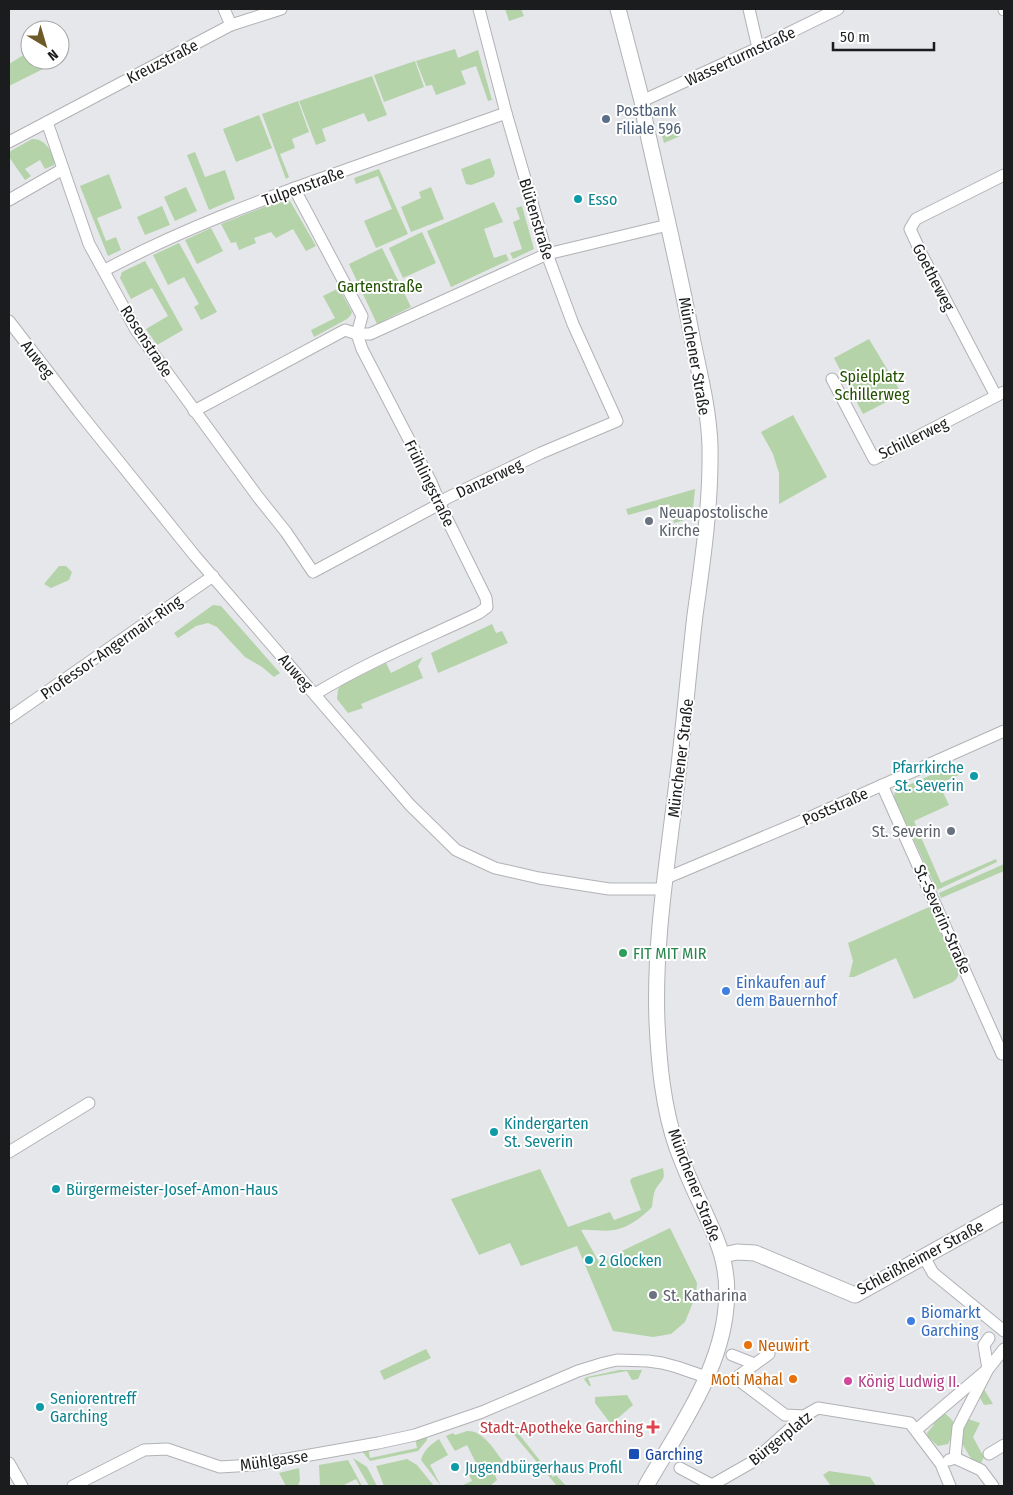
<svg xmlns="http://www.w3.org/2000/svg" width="1013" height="1495" font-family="'Fira Sans Condensed',sans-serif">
	<rect width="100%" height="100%" fill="#e5e7ea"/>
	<!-- green -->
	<g fill="#b4d3a8">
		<path d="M505,9H521L524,16L509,21Z"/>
		<path d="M60,47L65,58L9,86V64L30,51V60H60Z"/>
		<path d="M455,49L458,58L478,50L492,100L488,101L476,66L461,71L466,84L436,95L432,85L426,86L416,61Z"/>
		<path d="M415,61L424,87L384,102L374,75Z"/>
		<path d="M372,76L387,115L368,122L364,113L322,129L326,141L316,145L299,101Z"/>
		<path d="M298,101L309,132L292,139L295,148L280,154L289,177L286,179L262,114Z"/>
		<path d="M259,115L272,148L236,162L223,129Z"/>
		<path d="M674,123L680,136L664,143L660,128Z"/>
		<path d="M32,139C46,139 50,150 56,161L54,165L45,169L40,160L25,169L31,176L25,180L9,157V152Z"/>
		<path d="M195,152L205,177L225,170L235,199L209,210L187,155Z"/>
		<path d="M490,158L495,173L493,177L471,185L466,184L461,169Z"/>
		<path d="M379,169L408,234L376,248L364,221L392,209L378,176L356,184L354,178Z"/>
		<path d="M109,174L122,208L97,218L106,241L116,237L121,250L108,256L80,186Z"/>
		<path d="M186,187L197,211L175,221L164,197Z"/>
		<path d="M431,187L444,219L411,232L401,207L421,198L419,192Z"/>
		<path d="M284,199L290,201L316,246L306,251L293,229L276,238L271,232L254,238L256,243L239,250L236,242L231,243L221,224Z"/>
		<path d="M494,202L503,222L484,229L494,258L506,254L509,260L451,287L427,231Z"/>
		<path d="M162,206L170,225L145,235L137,217Z"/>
		<path d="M522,206L534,249L513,259L510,253L522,249L513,222L520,219L516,208Z"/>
		<path d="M211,228L223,251L197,264L185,240Z"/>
		<path d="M422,232L436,263L403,278L389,248Z"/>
		<path d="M179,243L217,312L201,320L194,307L199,304L184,277L168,285L153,255Z"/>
		<path d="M382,248L411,307L377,324L349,264Z"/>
		<path d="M145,261L183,330L157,345L146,329L168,316L152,288L131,299L120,278L122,272Z"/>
		<path d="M339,288L352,312L351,315L347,319L314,337L311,330L335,318L323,296Z"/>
		<path d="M869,339L902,394L863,414L834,358Z"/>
		<path d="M793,415L827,477L779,504V473L773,454L761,432Z"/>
		<path d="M695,489L692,518L674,523L669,504L628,515L626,509Z"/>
		<path d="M59,566H66L72,572L69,580L51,588L44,584Z"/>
		<path d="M213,605L221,606L280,673L274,677L262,667L245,657L217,627L208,623L196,626L178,638L174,633Z"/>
		<path d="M492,624L496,633L502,631L508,643L438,673L431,653Z"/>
		<path d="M423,657L418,666L423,678L361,704L363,708L348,713L337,699L338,689L342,685L386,663L391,673Z"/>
		<path d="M958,763L963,773L939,784L949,805L914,821L941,883L996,859L997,862L937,890L894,797L895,791Z"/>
		<path d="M1004,864V871L941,898L939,893Z"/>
		<path d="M929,907L959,973L957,978L953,982L914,999L896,958L854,977H849L853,961L848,943Z"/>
		<path d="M663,1168C665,1180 663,1178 657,1187C653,1192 653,1201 652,1207C642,1217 628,1228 614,1230C603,1232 591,1229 581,1230L599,1262L670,1228L697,1283L696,1295L685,1322L671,1334L653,1337L613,1331L577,1246L521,1266L510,1243L479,1255L451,1199L540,1169L568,1227L610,1212L614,1220L641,1210L630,1181L632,1178Z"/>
		<path d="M426,1349L431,1358L384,1380L380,1371Z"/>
		<path d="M619,1370H642L638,1379L632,1380L627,1371L588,1378L591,1386H589L584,1379L587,1377Z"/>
		<path d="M982,1386L993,1404L984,1405L978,1394Z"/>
		<path d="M627,1395L633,1405L611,1424L595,1403V1397Z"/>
		<path d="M944,1413C959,1423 956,1431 948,1444L938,1446L928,1437L927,1433L933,1426L936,1418Z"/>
		<path d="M968,1419L980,1423L973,1437L981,1452L985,1455L980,1465C973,1461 970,1458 966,1450C958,1437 961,1432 968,1419Z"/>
		<path d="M514,1428L553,1477L556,1475L566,1486H557L511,1431Z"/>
		<path d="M467,1431C483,1430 494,1450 503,1461L493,1470L497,1480L490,1486H461L472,1481L469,1475L479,1469L467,1445L455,1451L446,1436L453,1433L455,1435Z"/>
		<path d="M427,1436V1440L418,1451L370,1461L361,1450L368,1448L370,1458L417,1448L415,1438Z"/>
		<path d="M439,1439L448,1455L430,1465L441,1486L421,1460C423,1451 431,1444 439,1439Z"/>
		<path d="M353,1458L367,1467L377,1486H369Z"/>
		<path d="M407,1459L417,1465L434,1486H384L376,1466Z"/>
		<path d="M348,1460L362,1486H360L356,1479L342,1486H320L319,1465Z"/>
		<path d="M299,1468L300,1480L298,1486H286L279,1473Z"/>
		<path d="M829,1471L870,1477L876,1486H831L823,1475Z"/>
	</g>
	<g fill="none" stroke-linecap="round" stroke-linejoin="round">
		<defs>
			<g id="street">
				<path d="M224,9L231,25"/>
				<path d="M749,9L758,48"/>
				<path d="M1004,9V10"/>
				<path d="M642,101L758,48L838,9"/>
				<path d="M47,122L89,244L136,330L258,497L286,532L313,572L434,507L447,498L541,453L617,421L573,324L547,254L506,113L479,9"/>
				<path d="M9,142L231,25L281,9"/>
				<path d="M294,188L362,316L357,334L362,349L431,482L443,511L486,598L487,607L479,613C424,639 367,662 315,694"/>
				<path d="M9,200L63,169"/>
				<path d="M105,270C180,230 260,200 340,172C395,152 450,133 506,113"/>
				<path d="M9,321L79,412L195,556L410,805L456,850L495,868L539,878L609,889H663"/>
				<path d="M832,379L874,459L1004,392"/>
				<path d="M996,396L922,255L910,229L916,219L1004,175"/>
				<path d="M194,411L345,330L357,334H370L547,254L668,225"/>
				<path d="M9,718L213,576"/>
				<path d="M882,785L1002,1054"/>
				<path d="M664,879L797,823L1004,731"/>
				<path d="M9,1152L89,1103"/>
				<path d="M924,1257L933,1273L1004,1331"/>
				<path d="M732,1355L755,1364L769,1354"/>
				<path d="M755,1364L736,1378L785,1415L804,1416"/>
				<path d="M916,1430L988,1369L984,1345L989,1338"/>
				<path d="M989,1454L1004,1445"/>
				<path d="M955,1458L958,1427L988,1369L1004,1349"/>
				<path d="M949,1460L955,1458L981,1470L993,1486"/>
				<path d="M9,1463L22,1486"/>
				<path d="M680,1468L712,1485L754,1461L804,1416L818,1408L910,1423L941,1464L950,1486"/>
				<path d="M73,1486L144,1450L167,1449L220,1467L253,1465L378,1443L415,1435L482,1412L578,1371L604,1363L617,1360L648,1361L662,1363L677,1367L706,1377"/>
			</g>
			<g id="secondary">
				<path d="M618,9L642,101L645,121C661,194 679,268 693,342C700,376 709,411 710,446C711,503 703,559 695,615C688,676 683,737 675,798C666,872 654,947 657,1022C659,1064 663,1108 677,1148C682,1161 687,1174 693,1187C712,1230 731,1258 726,1307C721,1371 677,1432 646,1486"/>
				<path d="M723,1255L737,1252L755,1253L855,1295L1004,1212"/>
			</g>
		</defs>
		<!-- street casing -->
		<use href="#street" stroke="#b1b2b5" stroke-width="13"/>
		<!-- secondary casing -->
		<use href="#secondary" stroke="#b1b2b5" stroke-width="17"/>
		<!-- street -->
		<use href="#street" stroke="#fff" stroke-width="11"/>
		<!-- secondary -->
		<use href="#secondary" stroke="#fff" stroke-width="15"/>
	</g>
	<!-- markers -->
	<circle fill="#5c6f8a" stroke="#fff" stroke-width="2" cx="606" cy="119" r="5"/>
	<g fill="#0f9aa8" stroke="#fff" stroke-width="2">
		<circle cx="578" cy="199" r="5"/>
		<circle cx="974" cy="776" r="5"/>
		<circle cx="494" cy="1132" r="5"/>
		<circle cx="56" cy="1189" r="5"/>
		<circle cx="589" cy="1260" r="5"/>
		<circle cx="40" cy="1407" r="5"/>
		<circle cx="455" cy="1467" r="5"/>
	</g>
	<g fill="#6b7280" stroke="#fff" stroke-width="2">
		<circle cx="649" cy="521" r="5"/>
		<circle cx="951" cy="831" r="5"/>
		<circle cx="653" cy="1295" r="5"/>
	</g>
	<circle fill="#2e9e5b" stroke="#fff" stroke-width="2" cx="623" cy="953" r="5"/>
	<g fill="#3f7fe0" stroke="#fff" stroke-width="2">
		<circle cx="726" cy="991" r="5"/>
		<circle cx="911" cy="1321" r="5"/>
	</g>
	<g fill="#e8710a" stroke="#fff" stroke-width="2">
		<circle cx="748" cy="1345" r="5"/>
		<circle cx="793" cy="1379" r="5"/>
	</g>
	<circle fill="#d1479c" stroke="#fff" stroke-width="2" cx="848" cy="1381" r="5"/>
	<path fill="#e0444e" stroke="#fff" stroke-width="2" d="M650.5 1419.5h5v5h5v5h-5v5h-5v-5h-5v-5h5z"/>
	<rect fill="#1a4fb4" stroke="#fff" stroke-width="2" x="628" y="1448" width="12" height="12" rx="2.5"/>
	<g text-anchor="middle" stroke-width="4" stroke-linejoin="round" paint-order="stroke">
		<!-- street labels -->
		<g font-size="16" fill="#1b1c1d" stroke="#fff">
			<text transform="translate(740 56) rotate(-25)" y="6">Wasserturmstraße</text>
			<text transform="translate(162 61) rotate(-27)" y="6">Kreuzstraße</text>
			<text transform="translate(303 186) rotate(-20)" y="6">Tulpenstraße</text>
			<text transform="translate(537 219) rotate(73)" y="6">Blütenstraße</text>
			<text transform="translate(934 277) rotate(63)" y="6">Goetheweg</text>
			<text transform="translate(147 341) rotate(57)" y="6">Rosenstraße</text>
			<text transform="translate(695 356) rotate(80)" y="6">Münchener Straße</text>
			<text transform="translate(38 359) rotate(52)" y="6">Auweg</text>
			<text transform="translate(913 438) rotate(-26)" y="6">Schillerweg</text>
			<text transform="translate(489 478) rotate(-25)" y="6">Danzerweg</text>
			<text transform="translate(430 483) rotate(64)" y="6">Frühlingstraße</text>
			<text transform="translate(111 647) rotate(-35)" y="6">Professor-Angermair-Ring</text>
			<text transform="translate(296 672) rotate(49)" y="6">Auweg</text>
			<text transform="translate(680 758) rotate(-83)" y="6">Münchener Straße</text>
			<text transform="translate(835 806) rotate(-24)" y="6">Poststraße</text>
			<text transform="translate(943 919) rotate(66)" y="6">St.-Severin-Straße</text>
			<text transform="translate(695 1185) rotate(69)" y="6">Münchener Straße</text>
			<text transform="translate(920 1257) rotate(-28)" y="6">Schleißheimer Straße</text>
			<text transform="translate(780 1438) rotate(-39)" y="6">Bürgerplatz</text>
			<text transform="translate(274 1460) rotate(-8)" y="6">Mühlgasse</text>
		</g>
		<!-- service labels -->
		<g font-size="16" fill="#4e5e75" stroke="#fff" text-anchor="start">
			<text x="616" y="116">Postbank<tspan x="616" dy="18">Filiale 596</tspan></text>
		</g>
		<!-- culture labels -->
		<g font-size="16" fill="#0d838f" stroke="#fff" text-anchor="start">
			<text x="588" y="205">Esso</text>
			<text x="964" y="773" text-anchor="end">Pfarrkirche<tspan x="964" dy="18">St. Severin</tspan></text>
			<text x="504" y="1129">Kindergarten<tspan x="504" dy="18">St. Severin</tspan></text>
			<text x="66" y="1195">Bürgermeister-Josef-Amon-Haus</text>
			<text x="599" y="1266">2 Glocken</text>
			<text x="50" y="1404">Seniorentreff<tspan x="50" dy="18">Garching</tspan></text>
			<text x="465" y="1473">Jugendbürgerhaus Profil</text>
		</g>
		<!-- park labels -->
		<g font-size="16" fill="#215000" stroke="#fff">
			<text x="380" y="292">Gartenstraße</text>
			<text x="872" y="382">Spielplatz<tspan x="872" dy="18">Schillerweg</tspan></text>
		</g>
		<!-- worship labels -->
		<g font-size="16" fill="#5b616d" stroke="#fff" text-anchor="start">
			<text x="659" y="518">Neuapostolische<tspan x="659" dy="18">Kirche</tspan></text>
			<text x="941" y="837" text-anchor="end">St. Severin</text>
			<text x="663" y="1301">St. Katharina</text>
		</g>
		<!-- leisure labels -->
		<g font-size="16" fill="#27864d" stroke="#fff" text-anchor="start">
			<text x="633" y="959">FIT MIT MIR</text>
		</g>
		<!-- shop labels -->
		<g font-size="16" fill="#366cbe" stroke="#fff" text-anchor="start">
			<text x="736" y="988">Einkaufen auf<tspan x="736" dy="18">dem Bauernhof</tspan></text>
			<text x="921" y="1318">Biomarkt<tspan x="921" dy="18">Garching</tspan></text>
		</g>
		<!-- food labels -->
		<g font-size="16" fill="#c56008" stroke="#fff" text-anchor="start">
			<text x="758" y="1351">Neuwirt</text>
			<text x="783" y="1385" text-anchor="end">Moti Mahal</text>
		</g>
		<!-- hotel labels -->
		<g font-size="16" fill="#b23c85" stroke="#fff" text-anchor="start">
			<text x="858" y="1387">König Ludwig II.</text>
		</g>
		<!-- health labels -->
		<g font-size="16" fill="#be3a42" stroke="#fff" text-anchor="end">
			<text x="643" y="1433">Stadt-Apotheke Garching</text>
		</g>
		<!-- transit labels -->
		<g font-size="16" fill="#164399" stroke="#fff" text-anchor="start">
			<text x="645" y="1460">Garching</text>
		</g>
	</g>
	<!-- border -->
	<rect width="1013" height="1495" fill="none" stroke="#1b1c1d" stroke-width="20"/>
	<!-- north arrow -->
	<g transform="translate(45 45) rotate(142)"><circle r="24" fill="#ffffff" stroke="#a4a4a5"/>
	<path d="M0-4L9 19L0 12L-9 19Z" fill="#6e5a28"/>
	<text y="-8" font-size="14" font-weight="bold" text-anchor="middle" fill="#1b1c1d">N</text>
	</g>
	<!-- scale -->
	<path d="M833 42v8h101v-8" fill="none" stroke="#1b1c1d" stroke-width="2.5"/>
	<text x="840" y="42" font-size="15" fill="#1b1c1d" stroke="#ffffff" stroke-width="4" paint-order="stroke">50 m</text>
</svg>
